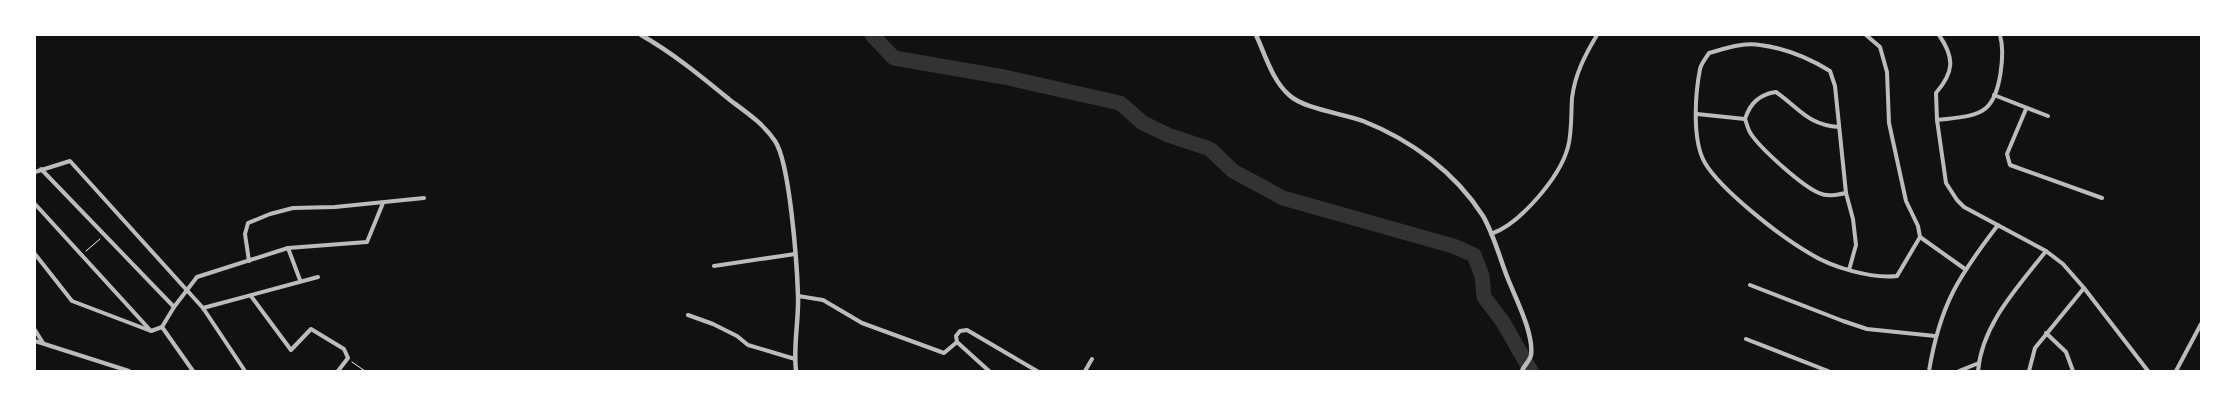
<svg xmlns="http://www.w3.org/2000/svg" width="2236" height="406" font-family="'PT Sans Narrow',sans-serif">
	<rect width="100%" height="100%" fill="#111"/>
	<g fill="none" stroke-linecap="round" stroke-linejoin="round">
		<!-- river -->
		<path stroke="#333" stroke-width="15" d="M872,35L894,58L1004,77L1120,103L1143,123L1168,135L1210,149L1233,171L1283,198L1453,246L1474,255L1482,276L1484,297L1503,322L1531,371"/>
		<!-- path -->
		<g stroke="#f5f5f5" stroke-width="1">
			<path d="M86,251L100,239"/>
			<path d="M352,362L365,371"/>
		</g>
		<!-- minor -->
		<g stroke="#bcbcbc" stroke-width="4">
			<path d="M1866,35L1880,47L1887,72L1889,123L1906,201L1918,226L1920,237L1965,269"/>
			<path d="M1939,35C1955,58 1954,72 1936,93L1937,120L1946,183L1957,200L1964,207L2046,251L2063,264L2084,288L2148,371"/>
			<path d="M1994,95L2048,116"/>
			<path d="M2026,109L2007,154L2010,165L2102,198"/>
			<path d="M1697,114L1745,119"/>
			<path d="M1937,120C1951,118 1975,118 1986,108C2001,95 2005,53 2000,35"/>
			<path d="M1839,127C1808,125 1799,108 1776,92C1760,94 1750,103 1745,119C1747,124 1748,130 1751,134C1761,149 1802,186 1819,193C1827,197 1837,195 1846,193"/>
			<path d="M41,169L174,307"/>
			<path d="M35,172L70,161L203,308L245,371"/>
			<path d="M35,204L151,331"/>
			<path d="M1491,234C1520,224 1560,177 1568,147C1572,132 1571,114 1572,98C1575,74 1585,55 1597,35"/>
			<path d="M288,248L300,280"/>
			<path d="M35,254L72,301L151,331L162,327"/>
			<path d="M249,261L245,234L248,223L270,214L293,208L335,207L424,198"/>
			<path d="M714,266L795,254"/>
			<path d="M1849,270L1856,245L1853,219L1846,193L1835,86L1830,71C1809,58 1784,48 1760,45C1744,42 1724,49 1709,53C1706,58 1701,64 1700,69C1695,95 1692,141 1705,163C1721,190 1781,237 1809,253C1831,267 1871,279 1897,276L1920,237"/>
			<path d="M1750,285L1843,321L1867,329L1935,336"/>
			<path d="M251,296L291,350L311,329L344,349L348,358L338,371"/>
			<path d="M798,296L823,300L862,323L944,353L957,342"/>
			<path d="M203,308L318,277"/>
			<path d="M688,315L713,324L737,336L748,345L795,359"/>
			<path d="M162,327L174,307L197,277L288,248L367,242L383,203"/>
			<path d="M162,327L193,371"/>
			<path d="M35,330L43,343"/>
			<path d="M2046,333L2066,352L2073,371"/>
			<path d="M1746,339L1828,371"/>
			<path d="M35,341L129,371"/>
			<path d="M989,371L957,342L956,336L960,331L967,330L1037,371"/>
			<path d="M1085,371L1092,359"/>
			<path d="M1929,371C1940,305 1958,277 1998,225"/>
			<path d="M1959,371L1979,363"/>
			<path d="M1978,371C1982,324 2018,287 2046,251"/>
			<path d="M2029,371L2035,348L2084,288"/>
			<path d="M2176,371L2201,324"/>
		</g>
		<!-- tertiary -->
		<g stroke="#bcbcbc" stroke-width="4.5">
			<path d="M641,35C673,53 702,77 730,100C746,112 764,124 775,141C790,163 797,265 798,295C799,321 793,345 796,371"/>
			<path d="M1256,35C1265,54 1272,80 1289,95C1304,109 1341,113 1363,121C1411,140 1455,172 1483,216C1494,235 1500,259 1508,279C1516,299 1534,334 1531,355C1530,361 1524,365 1522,371"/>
		</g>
	</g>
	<!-- border -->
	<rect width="2236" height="406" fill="none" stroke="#ffffff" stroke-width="72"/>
</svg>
